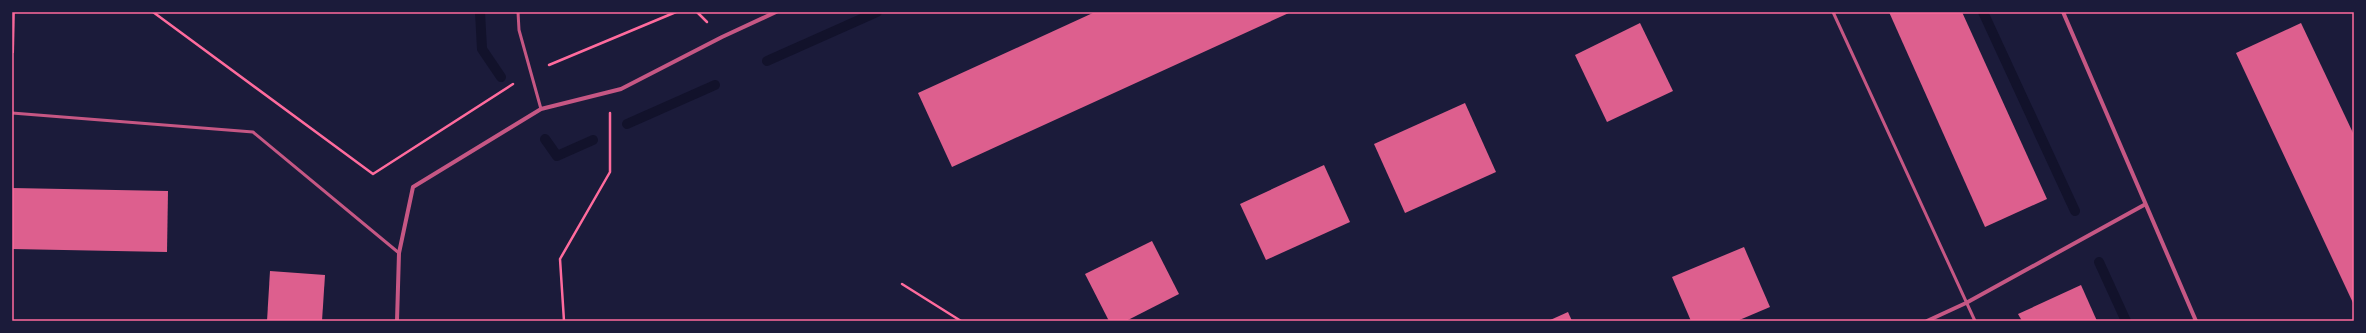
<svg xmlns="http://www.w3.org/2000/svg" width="2366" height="333" font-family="Inter,sans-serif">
	<rect width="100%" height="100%" fill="#1b1b3a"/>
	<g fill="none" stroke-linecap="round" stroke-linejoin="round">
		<!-- stream -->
		<g stroke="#12122b" stroke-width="10">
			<path d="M480,12L482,49L501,77"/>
			<path d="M1983,12L2075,211"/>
			<path d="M767,61L877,12"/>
			<path d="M627,124L715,85"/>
			<path d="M545,139L557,156L593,140"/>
			<path d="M2099,262L2126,321"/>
		</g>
	</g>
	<!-- building -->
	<g fill="#dd5f8e">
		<path d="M12,12H15L14,53H12Z"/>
		<path d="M1095,12H1291L952,167L918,93Z"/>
		<path d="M1889,12H1962L2047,199L1985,227Z"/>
		<path d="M1640,23L1673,91L1607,122L1575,55Z"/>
		<path d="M2301,23L2354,135V305L2236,53Z"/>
		<path d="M1465,103L1496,172L1405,213L1374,144Z"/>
		<path d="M1324,165L1350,222L1266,260L1240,204Z"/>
		<path d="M12,188L168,191L167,252L12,249Z"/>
		<path d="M1152,241L1179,294L1126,321H1109L1085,274Z"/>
		<path d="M1744,247L1770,307L1737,321H1691L1672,277Z"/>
		<path d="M270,271L325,275L322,321H267Z"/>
		<path d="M2081,285L2097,321H2022L2018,314Z"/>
		<path d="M1568,312L1572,321H1548Z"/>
	</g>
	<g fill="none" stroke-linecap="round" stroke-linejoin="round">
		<!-- path -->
		<g stroke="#ff6b9d" stroke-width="2.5">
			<path d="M153,12L373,174L513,84"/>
			<path d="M697,12L707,22"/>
			<path d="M549,65L676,12"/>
			<path d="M902,284L961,321"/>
			<path d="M564,321L560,259L610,172V113"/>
		</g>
		<!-- service -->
		<g stroke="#c65784" stroke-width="3">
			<path d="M518,12L519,30L541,109"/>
			<path d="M1833,12L1975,321"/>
			<path d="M12,113L253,132L399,253"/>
		</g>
		<!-- minor -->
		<g stroke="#c65784" stroke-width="4">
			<path d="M2063,12L2196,321"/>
			<path d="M397,321L399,253L413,187L541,109L621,89L722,37L776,12"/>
			<path d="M1927,321L1966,303L2144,205"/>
		</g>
	</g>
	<!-- border -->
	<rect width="2366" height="333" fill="none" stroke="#1b1b3a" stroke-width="26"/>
	<rect x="13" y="13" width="2340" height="307" fill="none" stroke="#ff6b9d" stroke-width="1.5"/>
</svg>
